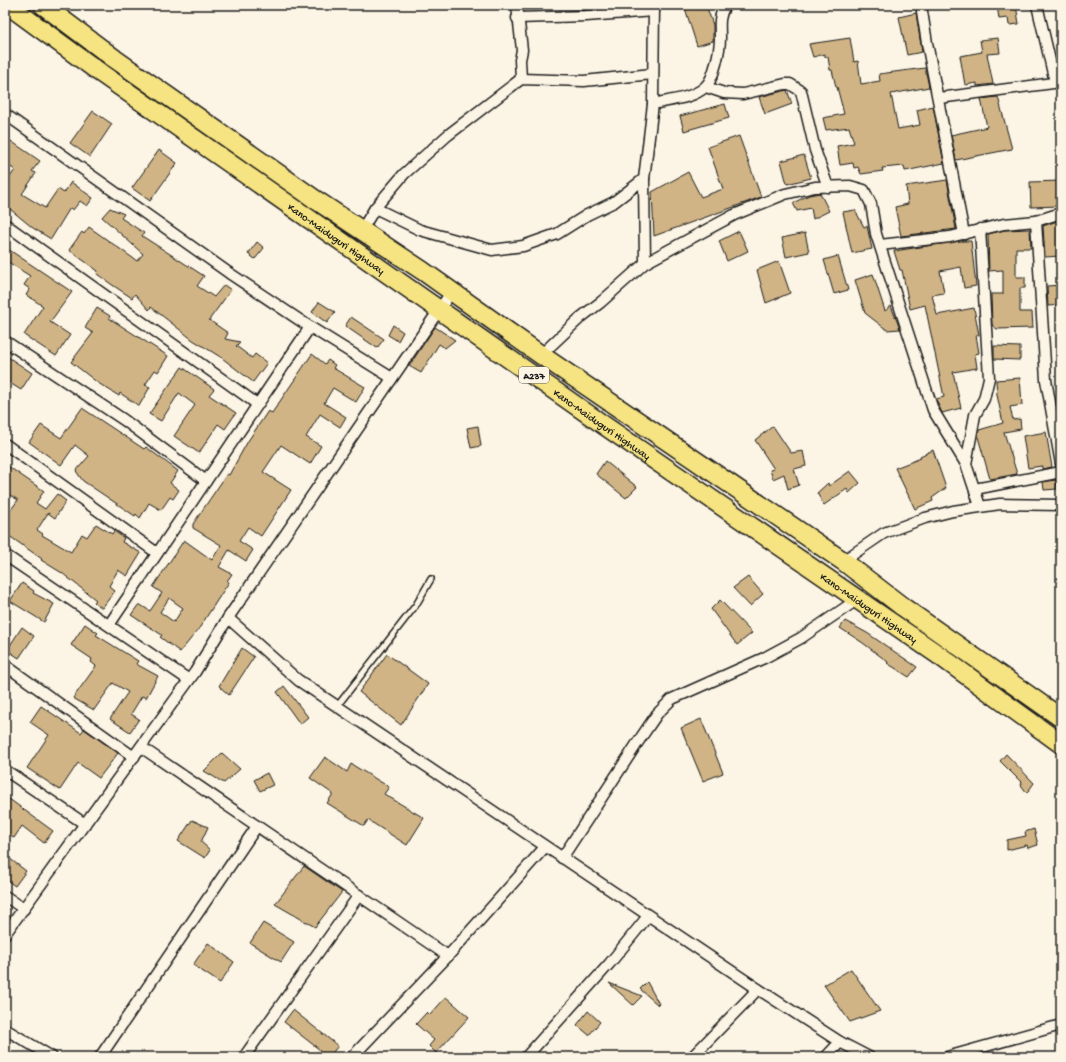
<svg xmlns="http://www.w3.org/2000/svg" width="1066" height="1062" font-family="'Gochi Hand',sans-serif">
	<rect width="100%" height="100%" fill="#fcf5e5"/>
	<filter id="ink" filterUnits="userSpaceOnUse"><feTurbulence type="fractalNoise" baseFrequency=".025" numOctaves="2"/><feDisplacementMap in="SourceGraphic" scale="8" xChannelSelector="R" yChannelSelector="G"/><feConvolveMatrix kernelMatrix="1 2 1 2 8 2 1 2 1" color-interpolation-filters="sRGB"/></filter>
	<g filter="url(#ink)">
		<!-- building -->
		<g fill="#d0b485" stroke="#1c1c1c" fill-rule="evenodd">
			<path d="M684,5H706L713,25V41L697,46Z"/>
			<path d="M997,5H1016L1019,24L1009,25L1008,18L999,19Z"/>
			<path d="M916,13L922,52L907,55L899,17Z"/>
			<path d="M850,38L854,62L858,61L861,84L880,81L879,74L925,68L929,87L891,94L898,129L920,125L917,110L933,106L944,163L905,171L904,166L882,168L883,171L861,174L858,167L854,168L853,163L840,165L837,146L854,143L849,127L826,130L823,118L844,114L837,87H836L832,70H830L828,57H825V54L813,57L809,44Z"/>
			<path d="M998,38L1000,53L987,54L993,84L977,86V83L965,85L960,56L982,52L980,40Z"/>
			<path d="M787,90L792,104L765,114L759,97Z"/>
			<path d="M998,97L1012,149L956,160L951,135L987,127L981,99Z"/>
			<path d="M725,104L729,118L684,131L680,116Z"/>
			<path d="M93,111L112,124L90,157L70,143Z"/>
			<path d="M739,136L761,197L654,236L652,192L688,172L701,197L723,189L708,147Z"/>
			<path d="M5,137L40,161L32,171L36,173L22,194L45,208L58,189L64,193L71,182L93,198L87,206L80,201L73,210L70,208L51,239L33,228L5,205V184L15,170L5,163Z"/>
			<path d="M159,150L177,163L150,201L132,188Z"/>
			<path d="M804,155L811,178L787,184L781,161Z"/>
			<path d="M947,180L956,229L901,236L895,207L908,204L906,186Z"/>
			<path d="M1061,181V206L1031,207L1030,182Z"/>
			<path d="M820,193L829,211L813,219L811,208L797,211L793,203L809,195Z"/>
			<path d="M110,208L124,214L121,218L144,233L142,236L204,276L197,286L208,293L214,297L224,285L231,290L209,320L228,333L225,339L240,342L236,346L252,358L255,354L267,363L253,382L222,358L193,340L151,307L149,310L135,294L132,298L111,284L97,274L98,271L69,250L82,232L84,234L89,227L137,261L143,254L102,217Z"/>
			<path d="M855,210L864,227L867,226L872,249L852,253L843,212Z"/>
			<path d="M1057,221H1061V256L1045,257L1043,226Z"/>
			<path d="M1030,229L1031,248H1016V277H1025V288H1020V312H1032L1033,328L997,329L992,325L991,294H1003V270L989,271L988,234L1005,230Z"/>
			<path d="M739,231L748,251L727,261L719,241Z"/>
			<path d="M805,233L809,252L786,257L782,238Z"/>
			<path d="M960,241H971L976,286L964,288L961,267L940,271L944,293L932,295L937,315L974,308L979,335H976L979,353L975,354L977,368L953,372L961,408L942,413L936,399L944,397L925,305L910,309L902,270H900L894,251Z"/>
			<path d="M257,242L264,248L255,259L248,254Z"/>
			<path d="M5,247L72,292L50,322L70,335L56,356L24,335L43,306L26,295L30,289L24,285L30,276L5,260Z"/>
			<path d="M838,256L848,290L834,294L824,260Z"/>
			<path d="M779,261L790,293L766,303L757,270Z"/>
			<path d="M873,274L885,311L891,306L900,329L887,330L865,313L855,280Z"/>
			<path d="M1061,285V305L1048,306L1047,286Z"/>
			<path d="M319,302L335,312L327,323L312,312Z"/>
			<path d="M97,308L110,316L109,318L168,356L158,372L155,370L145,385L150,387L139,406L120,393L119,396L98,383L71,362L93,333L85,328Z"/>
			<path d="M351,317L384,339L377,348L345,326Z"/>
			<path d="M393,325L403,332L398,341L388,335Z"/>
			<path d="M435,327L455,340L445,348L439,344L421,373L409,366Z"/>
			<path d="M994,346L1020,347V360L994,359Z"/>
			<path d="M312,354L325,364L328,360L335,365L333,368L365,387L356,402L333,388L324,403L346,417L340,427L320,414L306,437L321,446L310,464L281,445L263,472L291,490L261,536L248,527L239,541L253,550L246,561L229,550L219,567L232,574L227,581L229,582L198,630L180,652L160,637L162,635L131,615L139,604L150,611L162,593L153,587L184,540L212,560L221,545L193,528V524L227,474L229,475L248,441L268,411L272,413ZM169,598L183,608L174,622L160,612Z"/>
			<path d="M5,355L32,373L21,390L5,380Z"/>
			<path d="M182,367L214,389L209,395L236,413L225,429L218,424L199,453L174,436L195,405L179,393L161,421L149,414Z"/>
			<path d="M1020,378L1022,405L1010,407L1013,420L1020,419L1021,429L1004,432L1017,474L990,479L978,437L979,430L1003,423L997,395L996,380Z"/>
			<path d="M82,408L144,449L146,447L178,471L170,483L179,490L173,499L170,497L161,510L149,503L140,518L136,514L135,516L83,481L76,471L89,456L75,445L61,465L29,442L41,425L61,438Z"/>
			<path d="M478,426L481,446L471,448L467,428Z"/>
			<path d="M773,426L791,453L803,451L806,466L794,469L799,485L788,489L784,474L773,479L770,470L774,469L755,440Z"/>
			<path d="M1046,432L1052,467L1042,469V466L1028,468L1023,436Z"/>
			<path d="M933,450L946,488L932,498L933,501L915,509L895,468L921,458L920,456Z"/>
			<path d="M605,461L637,487L626,498L596,474Z"/>
			<path d="M9,467L44,491L36,503L45,509L57,494L66,501L55,518L48,513L37,530L43,534L42,535L71,552L82,534L87,537L96,524L112,534L114,531L124,538L122,542L141,553L127,576L118,570L109,586L115,591L102,608L94,602L96,600L62,573L41,560L42,559L5,533V518L18,500L5,492V473Z"/>
			<path d="M850,471L860,483L849,493L847,489L824,505L817,493L828,483L829,486Z"/>
			<path d="M1056,480L1057,489L1044,490L1043,482Z"/>
			<path d="M748,577L763,594L750,606L733,588Z"/>
			<path d="M22,583L34,591L33,593L54,604L44,622L10,601Z"/>
			<path d="M720,600L752,633L737,645L711,609Z"/>
			<path d="M845,621L867,633L917,667L909,677L887,663L888,662L863,643L840,628Z"/>
			<path d="M85,624L98,633L96,635L138,661L136,664L158,676L146,698L142,696L131,714L139,719L130,732L110,719L128,692L113,683L94,710L73,698L96,666L91,662L92,659L71,645Z"/>
			<path d="M22,627L34,636L19,658L7,650Z"/>
			<path d="M242,648L254,657L229,695L219,686Z"/>
			<path d="M387,654L428,684L401,725L359,692Z"/>
			<path d="M284,686L308,717L300,724L277,692Z"/>
			<path d="M41,706L81,733L84,729L118,753L99,778L78,763L60,790L27,768L49,735L30,722Z"/>
			<path d="M701,719L723,773L703,781L681,728Z"/>
			<path d="M222,753L240,769L224,783L204,771Z"/>
			<path d="M1006,754L1034,783L1027,793L1021,785L1022,783L1000,761Z"/>
			<path d="M325,757L347,772L351,764L389,787L384,794L424,818L407,845L368,820L364,826L327,803L333,794L310,778Z"/>
			<path d="M267,773L273,785L260,791L254,780Z"/>
			<path d="M5,796L53,831L44,843L22,826L14,838L5,831Z"/>
			<path d="M192,820L208,827L201,842L210,850L205,858L178,841Z"/>
			<path d="M1034,829L1038,845L1028,848L1027,845L1007,850V840L1026,836L1025,832Z"/>
			<path d="M5,855L26,871L15,886L5,879Z"/>
			<path d="M304,866L342,892L315,927L275,904Z"/>
			<path d="M263,923L294,942L281,962L250,943Z"/>
			<path d="M208,943L234,962L220,983L193,965Z"/>
			<path d="M851,969L880,1011L850,1022L824,985Z"/>
			<path d="M647,982L659,1004L658,1005L640,989Z"/>
			<path d="M609,983L642,996L633,1005Z"/>
			<path d="M446,997L469,1017L436,1053L429,1046L434,1040L416,1024L427,1012L430,1015Z"/>
			<path d="M293,1010L338,1046L329,1057H314L320,1050L284,1022Z"/>
			<path d="M588,1011L600,1022L589,1035L577,1025Z"/>
		</g>
		<g fill="none" stroke-linecap="round" stroke-linejoin="round">
			<defs>
				<path id="lane" d="M338,705L416,605L431,579"/>
				<g id="street">
					<path d="M517,5L522,50L520,60L521,79"/>
					<path d="M921,5L927,43L964,234"/>
					<path d="M1037,5L1055,82"/>
					<path d="M517,18L586,16L654,11"/>
					<path d="M706,87L724,93L743,94L785,84H790L801,91L815,150L828,187"/>
					<path d="M939,98L1061,82"/>
					<path d="M653,104C669,100 692,99 705,87C714,80 720,49 720,38C720,23 718,19 725,5"/>
					<path d="M5,114L229,273L310,327L392,378"/>
					<path d="M375,208L404,174L448,135L521,79L584,81L652,74"/>
					<path d="M1036,221L1046,380L1061,464"/>
					<path d="M5,224L257,404"/>
					<path d="M361,231L375,208L420,230L492,250L523,246L557,234L587,215L614,202L644,179"/>
					<path d="M880,245L950,237L1004,224L1036,221L1061,213"/>
					<path d="M645,263L644,179L653,104L654,5"/>
					<path d="M5,341L124,420L206,481"/>
					<path d="M541,355L580,318L601,302L645,263L734,215L785,194L815,187L850,186L864,190L871,204L876,234L933,410L966,464L980,506"/>
					<path d="M5,444L157,553"/>
					<path d="M966,464L975,415L984,399L989,378L980,229"/>
					<path d="M975,489L1061,472"/>
					<path d="M5,555L189,680"/>
					<path d="M843,561L884,533L925,518L953,511L1000,504L1061,505"/>
					<path d="M228,618L298,680L758,989L840,1042L869,1057"/>
					<path d="M109,625L310,327"/>
					<path d="M5,665L134,757"/>
					<path d="M141,747L448,956"/>
					<path d="M5,770L85,824"/>
					<path d="M562,858L642,736L657,714L672,699L764,658L801,638L858,599"/>
					<path d="M5,896L24,909"/>
					<path d="M5,934L195,672L228,618L452,291"/>
					<path d="M5,1029L52,1057"/>
					<path d="M100,1057L257,826"/>
					<path d="M244,1057L359,895"/>
					<path d="M352,1057L448,956L545,847"/>
					<path d="M526,1057L610,963L648,916"/>
					<path d="M692,1057L758,989"/>
					<path d="M826,1057L840,1042"/>
					<path d="M947,1057L1061,1025"/>
				</g>
				<g id="highway">
					<path id="s1" d="M8,5L102,74L608,428L940,656L1061,744"/>
					<path d="M43,5L115,59L316,200L423,271L541,355L843,561L903,607L1061,718"/>
				</g>
			</defs>
			<!-- lane casing -->
			<use href="#lane" stroke="#1c1c1c" stroke-width="8"/>
			<!-- street casing -->
			<use href="#street" stroke="#1c1c1c" stroke-width="13"/>
			<!-- highway casing -->
			<use href="#highway" stroke="#1c1c1c" stroke-width="21"/>
			<!-- lane -->
			<use href="#lane" stroke="#fcf5e5" stroke-width="5"/>
			<!-- street -->
			<use href="#street" stroke="#fcf5e5" stroke-width="10"/>
			<!-- highway -->
			<use href="#highway" stroke="#f6e381" stroke-width="18"/>
		</g>
	</g>
	<g text-anchor="middle" stroke-width="3" stroke-linejoin="round" paint-order="stroke">
		<!-- shield labels -->
		<rect fill="#fcf5e5" stroke="#5f5d58" stroke-width="1" x="519" y="367" width="30" height="16" rx="3"/>
		<g font-size="10" font-weight="bold" fill="#1c1c1c">
			<text x="534" y="379">A237</text>
		</g>
		<!-- street labels -->
		<g font-size="11" fill="#1c1c1c" stroke="#fcf5e5">
			<text dy="4" stroke="none"><textPath href="#s1" startOffset="403">Kano-Maiduguri Highway</textPath></text>
			<text dy="4" stroke="none"><textPath href="#s1" startOffset="727">Kano-Maiduguri Highway</textPath></text>
			<text dy="4" stroke="none"><textPath href="#s1" startOffset="1051">Kano-Maiduguri Highway</textPath></text>
		</g>
	</g>
	<!-- margin -->
	<rect width="1066" height="1062" fill="none" stroke="#fcf5e5" stroke-width="20"/>
	<rect x="10" y="10" width="1046" height="1042" fill="none" stroke="#1c1c1c" stroke-width="1.5" filter="url(#ink)"/>
</svg>
